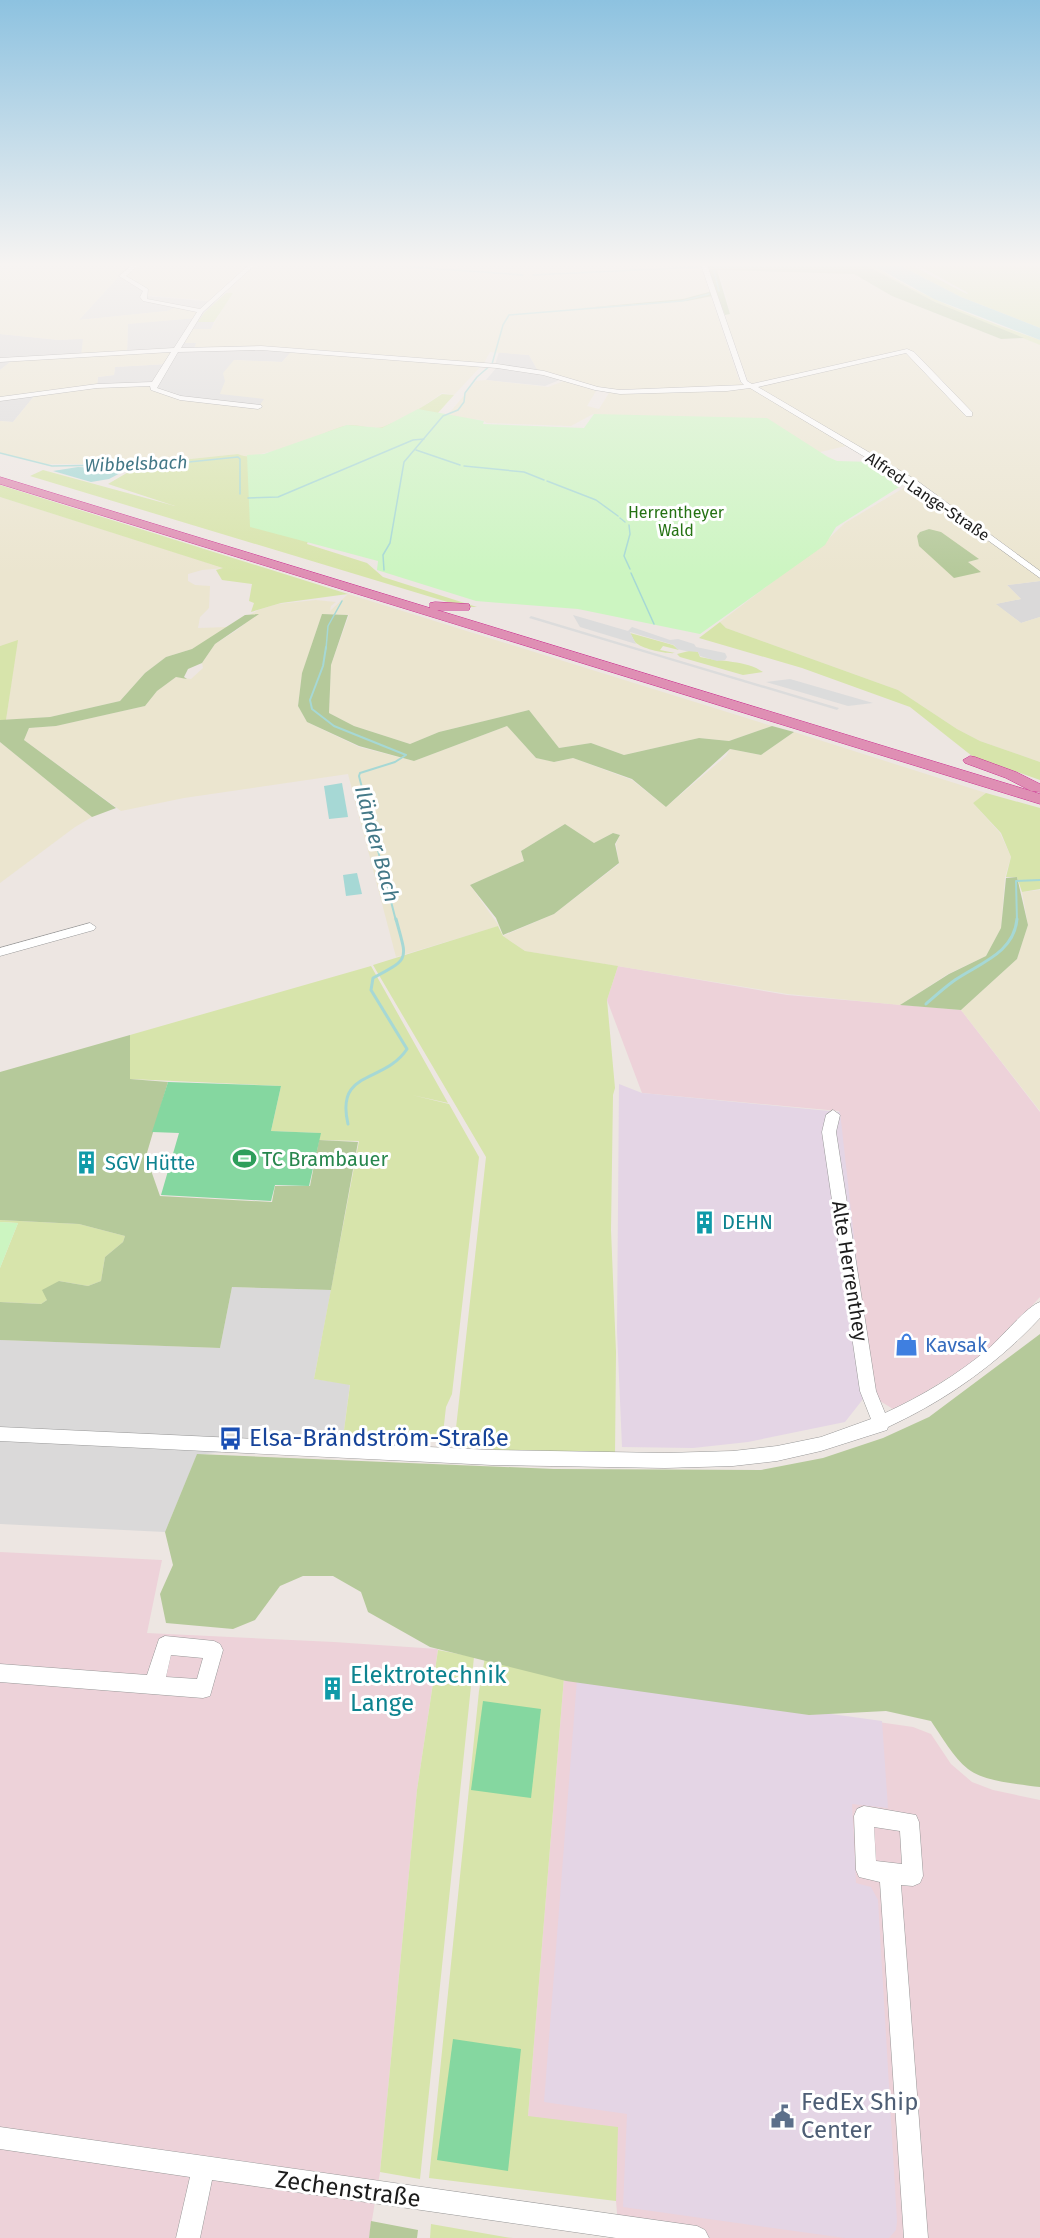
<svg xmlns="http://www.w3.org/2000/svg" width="1040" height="2238" font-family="'Fira Sans',sans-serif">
	<rect width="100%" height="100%" fill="#ede6e2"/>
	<!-- residential -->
	<g fill="#dad9d9">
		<path d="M117,278H123L146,290L145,296L216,302L204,313L199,322H214L211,329L183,343H197L194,349L292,351L282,362L235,360L265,399L260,406L97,386L98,377L114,375L115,367L167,364L127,353L128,323L197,318L176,307L167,311L79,320Z"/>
		<path d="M0,334L59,340L83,338L82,356L14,359L0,370Z"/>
		<path d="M499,352L529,355L538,371L562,379L545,386L486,380L497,367L495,365Z"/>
		<path d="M35,395L13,422L0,421V399Z"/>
		<path d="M1040,581V617L1021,623L995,604L1021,599L1007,585Z"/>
		<path d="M232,1287L331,1290L314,1379L350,1384L343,1438L197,1455L165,1532L0,1524V1340L220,1348Z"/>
	</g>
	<!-- commercial -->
	<g fill="#edd2d9">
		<path d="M618,966L787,995L961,1010L1040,1112V1297L989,1352L922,1394L893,1409L880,1401L871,1389L839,1111L642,1093L607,1000Z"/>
		<path d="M0,1552L162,1560L147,1633L334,1642L438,1649L417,1790L380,2172L369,2238H0Z"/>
		<path d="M564,1677L913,1727L931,1734L951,1764L972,1782L993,1790L1040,1800V2238H619L616,2201L528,2116Z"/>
	</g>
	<!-- industrial -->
	<g fill="#e4d5e5">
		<path d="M619,1084L642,1093L840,1112L871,1389L845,1422L748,1442L693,1448L622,1447L617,1331Z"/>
		<path d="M577,1679L882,1721L888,1808L852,1804L856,1883L871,1887L878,1900L897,2221L896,2230L889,2238H845L623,2207L627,2114L544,2102Z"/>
	</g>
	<!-- farmland -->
	<g fill="#ebe5cf" fill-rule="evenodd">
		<path d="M0,262H254L213,301L144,295L147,292L119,276L79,320L167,311L176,307L201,311L197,318L128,324L127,353L177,350L167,364L115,367L114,375L98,377L97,386H146L153,387L170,395L259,406L264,399L220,394L225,381L223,373L234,360L282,362L292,351L276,349H194L196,343H183L193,329H211L232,293H226L255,262H817L811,264H712L693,269H703L709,292L683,299L584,308L687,301L711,296L739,380L744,386L606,390L538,371L529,355L490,352L484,363L454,395L442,393L415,412L382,428L347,425L289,447L245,458L238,454L142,464H46L0,453V421L13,422L35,395L0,399V370L14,359L81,356L83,339L59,340L0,334Z"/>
		<path d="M716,270L855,274L892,296L1001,339L1024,338L1040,345V581L1007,585L1021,599L996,604L1021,623L1040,617V762L980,741L957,729L898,690L726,628L720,622L825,542L845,523L912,483L850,445L816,453L593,414L571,426L487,423L482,420L446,417L476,381L486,380L548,387L564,381L596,391L587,406L599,409L609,393L723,390L749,384L729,330L725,315L730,314L723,284ZM929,529L978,559L967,562L980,571L920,532Z"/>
		<path d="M0,497L225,568L202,570L188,574V581L195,585L210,586L209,608L200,617L198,628L229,627L192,649L166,657L145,673L120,701L50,717L6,720L17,641L0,646Z"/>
		<path d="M348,594L772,726L729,741L699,738L624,755L591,743L559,748L529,710L439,732L410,744L354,726L329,713L331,665L349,615L328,614H322L302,674L298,706L307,722L359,747L414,761L507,726L536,758L555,762L573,758L632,780L666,807L726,756L730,749L761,755L794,732L986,793L973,803L1000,833L1011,857L1005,877L1001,928L986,956L948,974L900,1005L788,994L525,951L503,936L554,914L619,864L616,844L620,835L613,833L594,843L565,824L521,851L524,861L470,885L499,926L396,957L348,774L184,798L121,811L24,740L29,728L55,726L145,706L157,691L176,677L191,679L203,668L202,663L215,644L237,630L257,614L248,616L258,610L278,604L316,600L336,602L331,606L330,611Z"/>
		<path d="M0,742L92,817L75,827L0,883Z"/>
		<path d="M1040,890V1111L961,1010L1017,959L1028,925L1022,892Z"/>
	</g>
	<!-- grass -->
	<g fill="#d7e4ab">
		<path d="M860,262C873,262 885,274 897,280C942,305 991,323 1040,340V345L935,302Z"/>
		<path d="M893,262H905L967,294L968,293L914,263L1040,262V328L961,297Z"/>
		<path d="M226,293H233L214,322H198L204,313Z"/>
		<path d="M442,394L454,395L413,441L332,475L307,544L367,563L383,577L477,607H464L30,476L43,470L175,506L108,484L142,464L238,454C263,466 318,433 344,426C357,422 373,432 385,426C406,418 424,406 442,394Z"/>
		<path d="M0,485L348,594L281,603L251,612L254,603L249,601L252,584L222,580L216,570L223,568L0,497Z"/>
		<path d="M720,622L726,628L898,690L957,729L980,741L1040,762V780L972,756L910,707L802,668L699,638Z"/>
		<path d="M630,633L673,645L679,650L663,646L660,650L675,653C666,654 642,649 635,642C633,639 632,636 630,633Z"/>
		<path d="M18,640L6,720H0V646Z"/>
		<path d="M693,650L698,652L700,657C720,662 746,660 763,672L743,675L680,657L677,654Z"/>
		<path d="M986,793L1040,808V889L1022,892L1017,877H1006L1011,857L1001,833L973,803Z"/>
		<path d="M498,926L503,936L525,951L618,966L607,1000L615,1088L613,1095L611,1230L616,1352L615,1455H554L454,1446L486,1157L373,965Z"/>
		<path d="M371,966L448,1103L412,1095L449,1104L479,1157L452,1394L446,1407L442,1442L343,1438L350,1385L314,1379L359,1141L319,1140L320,1133L271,1131L281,1086L130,1079V1035Z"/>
		<path d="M0,1220L79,1224L125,1236L123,1242L105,1257L101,1281L88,1286L59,1281L47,1300L41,1304L0,1302V1268L18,1223L0,1222Z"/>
		<path d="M438,1650L474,1657L420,2179L380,2172L417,1790Z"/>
		<path d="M485,1657L564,1677L528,2116L618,2127L616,2201L429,2178L479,1691Z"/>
		<path d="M431,2224L505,2237L513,2238H430Z"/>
	</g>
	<!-- forest -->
	<g fill="#b5c99a">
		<path d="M818,262H860L935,302L1024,338L1001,339L892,296L854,274L717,270L730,314L725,315L717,295L687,301L583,308L683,299L716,290L704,266L712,264H811Z"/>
		<path d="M929,529L941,532L979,559L968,562L981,572L954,578L919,546L917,536L920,532Z"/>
		<path d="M259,614L215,644L202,663L188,669L184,677L187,679L176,677L157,691L145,706L56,726L29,728L24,740L116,808L92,817L0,742V720L50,717L120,701L145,673L166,657L192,649L245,615Z"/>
		<path d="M322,614L348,615L331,665L329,713L354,726L410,744L439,732L529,710L559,748L591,743L624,755L699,738L729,741L772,726L794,732L761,755L730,749L666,807L632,779L573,758L554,762L536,758L507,726L414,761L359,746L307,722L298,706L302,673Z"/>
		<path d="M565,824L594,843L613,833L620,835L615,844L619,863L554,914L503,935L496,918L470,885L524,861L521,851Z"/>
		<path d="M1017,877L1028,925L1017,959L961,1010L900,1005L949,974L986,956L1001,928L1006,878Z"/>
		<path d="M130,1035V1079L168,1082L146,1156L160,1196L272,1202L275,1186H310L319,1140L358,1142L331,1290L232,1287L220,1348L0,1340V1302L41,1304L47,1300L42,1290L59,1281L88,1286L101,1281L105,1257L123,1242L125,1236L79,1224L0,1220V1072Z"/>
		<path d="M1040,1334V1787C1020,1784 984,1782 968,1769C953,1757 942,1737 931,1721L886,1711L809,1715L566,1681L430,1647L368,1612L361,1592L333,1576H303L280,1586L255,1620L233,1629L166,1623L160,1594L173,1565L165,1532L197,1454L554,1469L761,1470L823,1458L883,1438L929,1417Z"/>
		<path d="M371,2221L418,2230L417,2238H369Z"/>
	</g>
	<!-- park -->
	<g fill="#ccf5c1">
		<path d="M418,409L484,421L483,424L584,428L594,414L767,418L828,457L837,461L873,462L907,482L836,527L825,545L700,634L578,609L476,601L377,570L378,561L250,527L247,455L264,454L347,425L382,428Z"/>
		<path d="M0,1222L18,1223L0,1268Z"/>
	</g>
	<!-- pitch -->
	<g fill="#85d7a0">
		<path d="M168,1082L281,1086L271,1131L321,1133L309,1186L275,1185L271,1201L161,1195L179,1133L152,1132Z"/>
		<path d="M483,1701L541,1709L531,1798L471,1790Z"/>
		<path d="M453,2039L521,2049L508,2171L437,2160Z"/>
	</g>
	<!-- parking -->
	<g fill="#dcdcdc">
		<path d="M573,615L628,631L632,627L670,640L678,639L694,644L696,647L725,653L727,657L725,660L717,661L700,656L698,652L686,651L677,649L674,645L630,632L636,644L580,627Z"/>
		<path d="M531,616L671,658L839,708L837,710L529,618Z"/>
		<path d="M790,679L873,703L848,706L766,682Z"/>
	</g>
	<!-- water -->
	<g fill="#a6d8d5">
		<path d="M867,262H893L961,297L1040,328V340L934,299Z"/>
		<path d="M78,467L128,469L109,479L91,482L53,471Z"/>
		<path d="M342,783L348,817L329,819L324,786Z"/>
		<path d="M357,873L362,894L346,896L343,875Z"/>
	</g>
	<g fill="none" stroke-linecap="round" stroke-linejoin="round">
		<!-- stream-far2 -->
		<g stroke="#a6d8d5" stroke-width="1.5">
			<path d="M343,262L523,275"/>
			<path d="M714,267L863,266L857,262"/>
			<path d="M714,271L719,291"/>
			<path d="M533,275L699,267"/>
			<path d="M416,450L460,465"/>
			<path d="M0,453L52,466L169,464L238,457L240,459V494"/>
			<path d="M464,466L524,472L544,480"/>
			<path d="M547,481L596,500L618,516"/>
			<path d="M248,498L278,497L413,440L424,439"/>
			<path d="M620,518L625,522"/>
			<path d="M629,525L630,534L624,556L630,569"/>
			<path d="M384,570L383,555L390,543L404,462L443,416L458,410L464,402L465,393L477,377L492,364L503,325L509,315L682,301L709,294"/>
			<path d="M631,573L654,624"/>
			<path d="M326,649L328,626L342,601"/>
		</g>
		<!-- stream-far1 -->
		<g stroke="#a6d8d5" stroke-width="2">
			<path d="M326,647L323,666L310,700L312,709L334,726L406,755L395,762L360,773L359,776L396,921"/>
			<path d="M1017,921L1016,881L1040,880"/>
		</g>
		<!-- stream -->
		<g stroke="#a6d8d5" stroke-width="3">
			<path d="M926,1004C935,996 945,987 955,980C980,963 1014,953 1017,919"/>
			<path d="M348,1124C335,1069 384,1084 407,1049L371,990L373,978C411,958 407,960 396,919"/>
		</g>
		<defs>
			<g id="minor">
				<path d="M136,262H142L126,276L148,289L147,299L200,309L252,262H258L203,312L181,348L261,346L497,364L544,371L598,387L620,390L744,385L741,382L700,262H706L747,381L752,384L907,349L914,352L972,412V416H966L906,353L758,387L916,480L1040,571V578L910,484L750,388L727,391L620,394L595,390L543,375L497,368L261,350L178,352L157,388L181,396L261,405L262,407L258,409L180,400L151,390L150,386L97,388L0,401V397L97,384L152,382L171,352L0,362V358L174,348L197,312L143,301L140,297L143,291L119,276Z"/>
				<path d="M90,923L96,927L94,930L0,956V948Z"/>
				<path d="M833,1110L840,1115L836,1132L876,1391L885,1413C922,1396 957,1375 988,1349C1001,1338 1027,1306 1040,1302V1318C996,1365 946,1400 888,1427L887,1430L821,1451L777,1461L733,1466L665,1468L492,1465L0,1441V1427L492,1450L665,1453L733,1451L777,1446L821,1437L871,1419L860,1391L822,1132L826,1115Z"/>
				<path d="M165,1636L214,1641L220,1644L223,1650L210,1696L203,1698L0,1682V1664L147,1675L159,1639ZM171,1655L203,1658L197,1679L166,1677Z"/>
				<path d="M864,1806L916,1815L919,1822L923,1876L920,1883L913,1886L901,1885L928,2238H904L880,1882L859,1877L856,1870L854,1816L857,1809ZM874,1827L900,1831L902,1864L876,1861Z"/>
				<path d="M0,2127L697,2226L705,2230L709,2238H616L212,2180L200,2238H176L190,2177L0,2149Z"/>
			</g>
			<path id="highway" d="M0,477L430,608V603L435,602L469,604L470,607L469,610H437L1031,791L1006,778L965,763L963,760L970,756L975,757L1016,772L1040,784V792L1031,791L1040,794V804L0,484Z"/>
		</defs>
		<!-- minor casing -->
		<use href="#minor" stroke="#999" stroke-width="1"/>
		<!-- highway casing -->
		<use href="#highway" stroke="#ca3090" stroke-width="1"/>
		<!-- minor -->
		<use href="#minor" fill="#fff" fill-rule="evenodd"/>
		<!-- highway -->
		<use href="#highway" fill="#df8fb4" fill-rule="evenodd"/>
	</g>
	<!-- sky -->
	<linearGradient id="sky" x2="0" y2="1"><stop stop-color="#8dc2e0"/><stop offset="0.46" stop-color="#f7f4f2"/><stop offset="1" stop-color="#f7f4f2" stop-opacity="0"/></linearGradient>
	<rect width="1040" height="575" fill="url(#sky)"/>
	<!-- icons -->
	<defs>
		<symbol id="stadium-bare" viewBox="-9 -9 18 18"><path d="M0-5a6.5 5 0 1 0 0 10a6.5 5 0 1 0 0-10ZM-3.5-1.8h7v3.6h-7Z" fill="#2e9e5b" stroke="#fff" stroke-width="2.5" paint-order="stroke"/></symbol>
		<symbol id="building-bare" viewBox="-9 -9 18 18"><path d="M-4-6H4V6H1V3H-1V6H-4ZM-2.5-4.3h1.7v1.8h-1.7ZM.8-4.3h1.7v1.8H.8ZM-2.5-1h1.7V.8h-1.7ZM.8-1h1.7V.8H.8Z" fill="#0f9aa8" stroke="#fff" stroke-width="2.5" paint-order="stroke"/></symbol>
		<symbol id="shop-bare" viewBox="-9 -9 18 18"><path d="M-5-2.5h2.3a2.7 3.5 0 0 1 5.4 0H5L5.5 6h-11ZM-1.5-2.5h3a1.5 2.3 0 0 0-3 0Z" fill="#3f7fe0" stroke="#fff" stroke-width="2.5" paint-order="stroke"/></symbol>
		<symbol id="bus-bare" viewBox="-9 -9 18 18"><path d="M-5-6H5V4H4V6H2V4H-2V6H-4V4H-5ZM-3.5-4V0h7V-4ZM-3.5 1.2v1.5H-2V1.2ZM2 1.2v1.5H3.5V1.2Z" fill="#1a4fb4" stroke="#fff" stroke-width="2.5" paint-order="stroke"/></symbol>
		<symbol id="civic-bare" viewBox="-9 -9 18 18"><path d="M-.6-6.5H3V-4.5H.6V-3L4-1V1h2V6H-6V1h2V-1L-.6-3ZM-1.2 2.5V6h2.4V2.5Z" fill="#5c6f8a" stroke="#fff" stroke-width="2.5" paint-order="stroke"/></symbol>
	</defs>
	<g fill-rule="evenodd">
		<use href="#stadium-bare" x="228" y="1142" width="33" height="33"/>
		<use href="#building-bare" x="70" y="1146" width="33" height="33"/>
		<use href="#building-bare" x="688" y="1206" width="33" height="33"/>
		<use href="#shop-bare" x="890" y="1328" width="33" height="33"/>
		<use href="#bus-bare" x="214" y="1422" width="33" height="33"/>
		<use href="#building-bare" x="316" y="1672" width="33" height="33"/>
		<use href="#civic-bare" x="766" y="2100" width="33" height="33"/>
	</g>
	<g text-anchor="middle" stroke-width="6" stroke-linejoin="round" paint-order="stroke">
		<!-- far-street labels -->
		<g font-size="16" fill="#1c1c1c" stroke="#fff">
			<text transform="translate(928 496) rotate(34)" y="6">Alfred-Lange-Straße</text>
		</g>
		<!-- far-park labels -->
		<g font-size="16" fill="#257213" stroke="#fff">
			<text x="676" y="518">Herrentheyer<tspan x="676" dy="18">Wald</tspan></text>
		</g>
		<!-- far-water labels -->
		<g font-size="18" font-style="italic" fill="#437887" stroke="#fff">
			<text transform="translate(136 464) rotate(-2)" y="6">Wibbelsbach</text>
		</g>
		<!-- leisure labels -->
		<g font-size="20" fill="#27864d" stroke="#fff" text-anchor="start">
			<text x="262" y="1166">TC Brambauer</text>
		</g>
		<!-- culture labels -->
		<g font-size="20" fill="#0d838f" stroke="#fff" text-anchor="start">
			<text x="105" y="1170">SGV Hütte</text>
			<text x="722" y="1229">DEHN</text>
		</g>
		<!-- street labels -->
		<g font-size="20" fill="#1c1c1c" stroke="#fff">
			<text transform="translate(850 1271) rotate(81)" y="7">Alte Herrenthey</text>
		</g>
		<!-- shop labels -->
		<g font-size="20" fill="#366cbe" stroke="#fff" text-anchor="start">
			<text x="925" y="1352">Kavsak</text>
		</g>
		<!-- water labels -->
		<g font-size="21" font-style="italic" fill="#437887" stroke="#fff">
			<text transform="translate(377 844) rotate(75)" y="7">Iländer Bach</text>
		</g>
		<!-- near-transit labels -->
		<g font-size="24" fill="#164399" stroke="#fff" text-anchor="start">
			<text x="249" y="1446">Elsa-Brändström-Straße</text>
		</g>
		<!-- near-culture labels -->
		<g font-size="24" fill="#0d838f" stroke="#fff" text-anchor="start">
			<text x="350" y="1683">Elektrotechnik<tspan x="350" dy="28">Lange</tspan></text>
		</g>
		<!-- near-service labels -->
		<g font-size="24" fill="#4e5e75" stroke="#fff" text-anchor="start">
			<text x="801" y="2110">FedEx Ship<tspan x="801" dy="28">Center</tspan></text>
		</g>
		<!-- near-street labels -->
		<g font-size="24" fill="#1c1c1c" stroke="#fff">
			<text transform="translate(348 2189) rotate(8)" y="8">Zechenstraße</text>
		</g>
	</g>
</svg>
